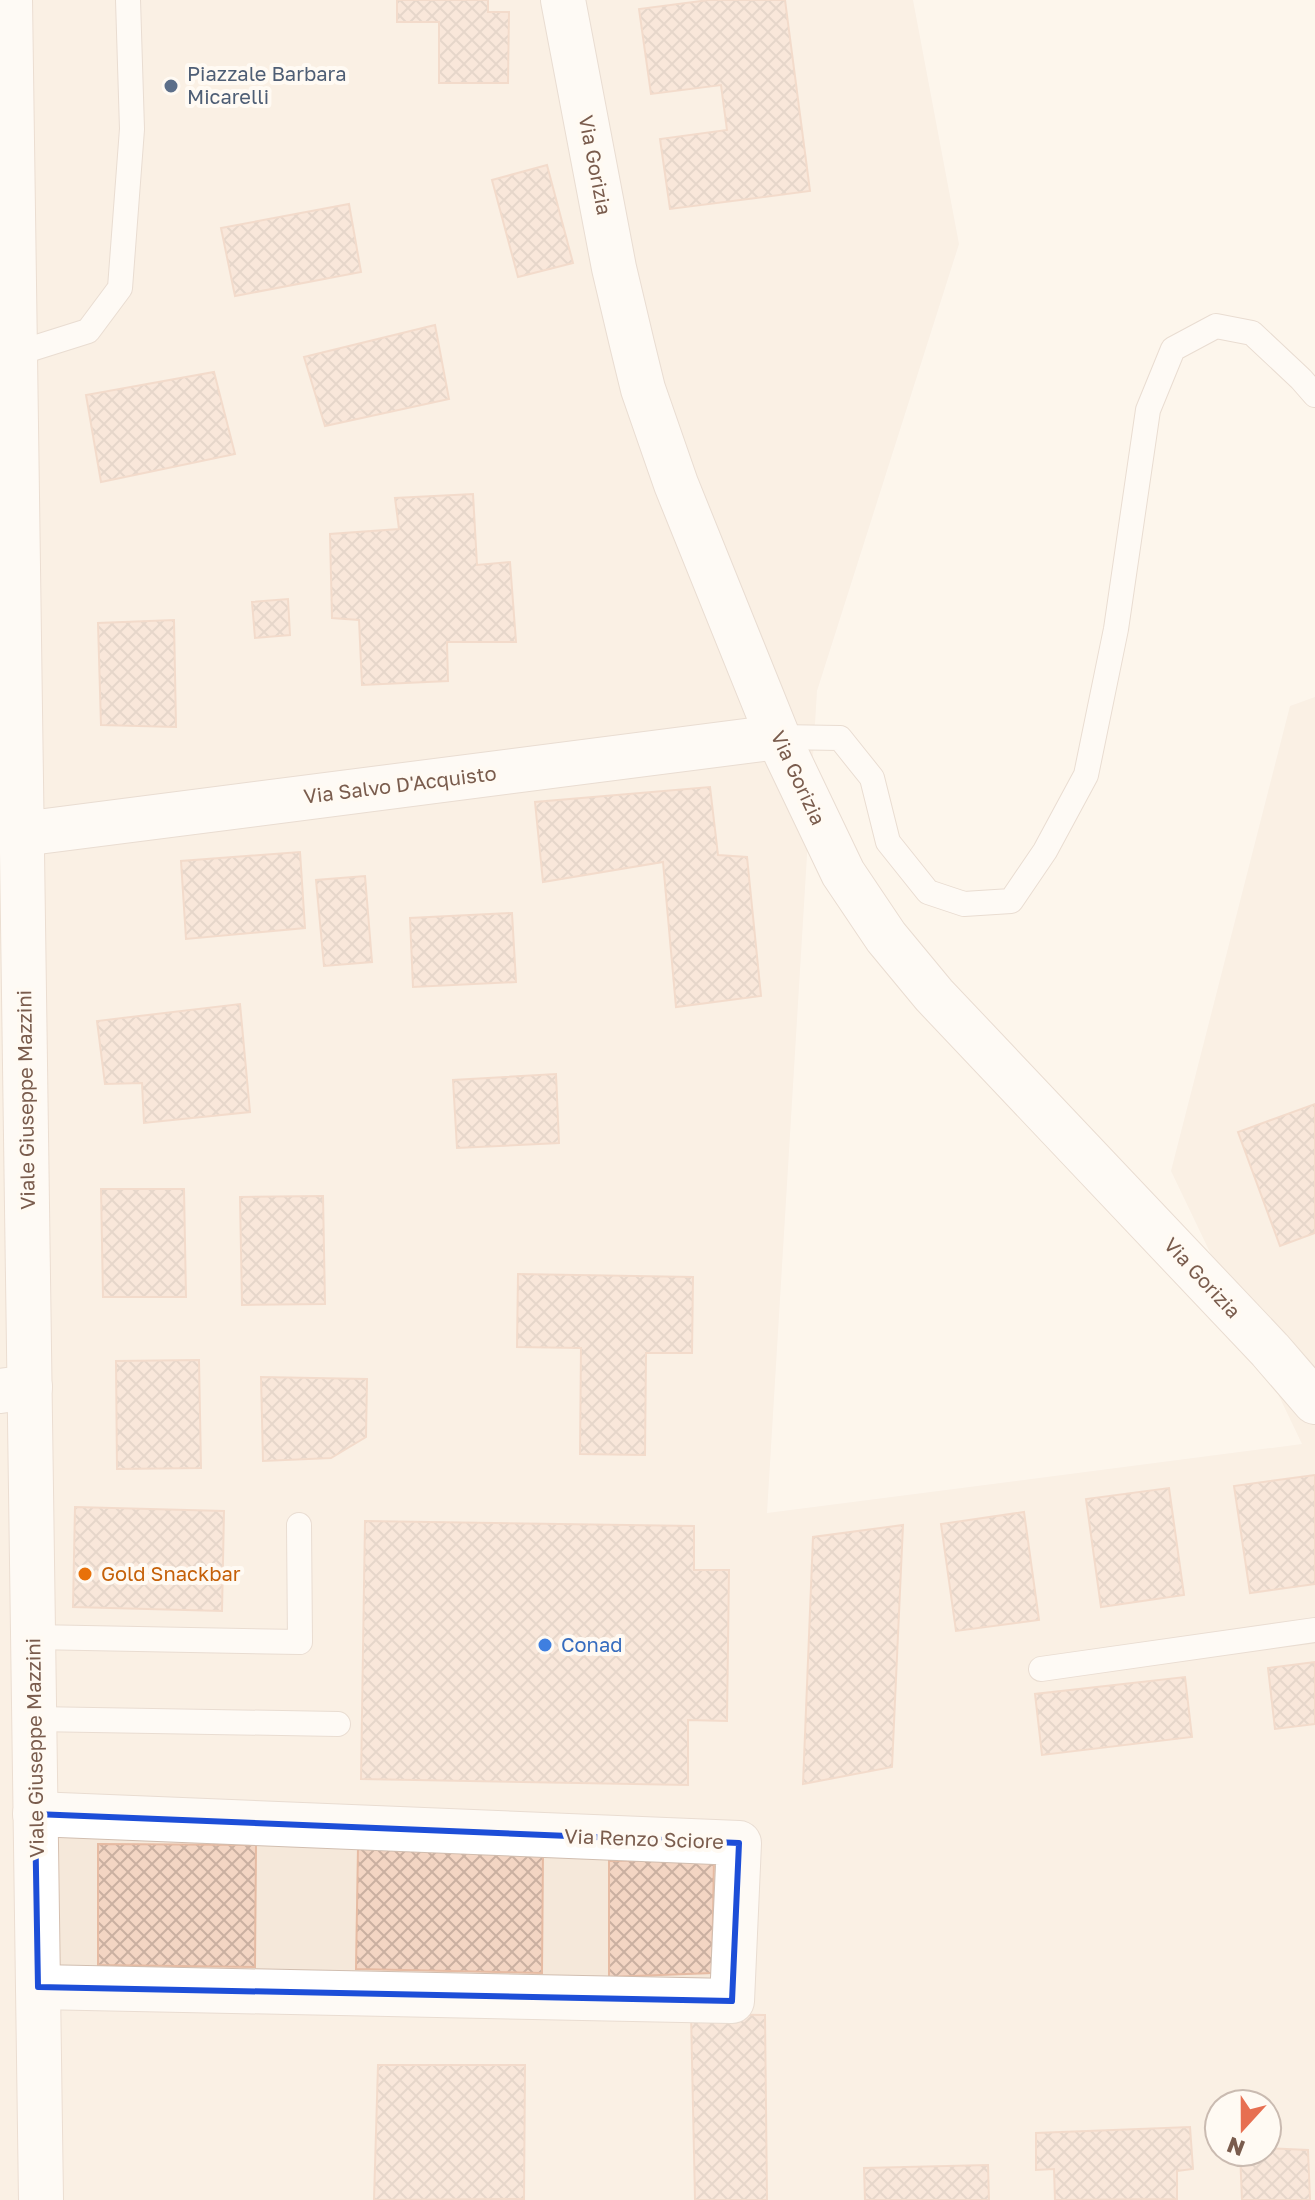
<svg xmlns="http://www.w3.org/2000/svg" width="1315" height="2200" font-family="'Golos Text',sans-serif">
	<defs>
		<pattern id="building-cross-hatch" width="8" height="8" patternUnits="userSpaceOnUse" patternTransform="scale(2)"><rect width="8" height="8" fill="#f3d5c3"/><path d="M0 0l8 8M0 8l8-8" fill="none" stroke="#cab0a1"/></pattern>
	</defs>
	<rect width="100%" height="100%" fill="#fdf6ec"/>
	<!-- residential -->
	<path fill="#f5e8da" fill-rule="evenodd" d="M0,0H913L959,244L817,691L767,1513L1302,1444L1171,1171L1290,706L1315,697V2200H0ZM1219,2104H1267V2152H1219Z"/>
	<!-- building -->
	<g fill="url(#building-cross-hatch)" stroke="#e6bba3" stroke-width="2">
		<path d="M397,0H488V12H509L508,83H439V22H397Z"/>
		<path d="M709,0H785L810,191L670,209L660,139L727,130L721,85L651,94L639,9Z"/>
		<path d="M547,165L573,263L518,277L492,180Z"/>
		<path d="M349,204L361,272L235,296L221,228Z"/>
		<path d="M435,325L449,399L325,426L304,357Z"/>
		<path d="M214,372L235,454L101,482L86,395Z"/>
		<path d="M473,494L477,565L510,562L516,642H447L448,681L362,685L359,620L332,618L330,534L399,529L395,498Z"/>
		<path d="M288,599L290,635L255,638L252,602Z"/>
		<path d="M174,620L176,727L101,725L98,623Z"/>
		<path d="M710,787L718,855L747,857L761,996L676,1007L663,862L543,882L535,802Z"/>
		<path d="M300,852L305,928L186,939L181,861Z"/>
		<path d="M365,876L372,962L324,966L316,880Z"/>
		<path d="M512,913L516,982L413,987L410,918Z"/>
		<path d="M240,1004L250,1112L144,1123L142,1083L105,1084L97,1021Z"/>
		<path d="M556,1074L559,1143L457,1148L453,1080Z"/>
		<path d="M1315,1104V1233L1280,1246L1238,1132Z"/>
		<path d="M101,1189H184L186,1297H103Z"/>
		<path d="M323,1196L325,1304L242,1305L240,1197Z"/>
		<path d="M518,1274L693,1277L692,1353H646L645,1455L580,1454L581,1348L517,1347Z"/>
		<path d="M199,1360L201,1468L117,1469L116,1361Z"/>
		<path d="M261,1377L367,1379L366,1437L331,1458L263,1461Z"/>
		<path d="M1315,1475V1584L1250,1593L1234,1486Z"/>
		<path d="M1169,1488L1184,1595L1101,1607L1086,1499Z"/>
		<path d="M75,1507L224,1511L222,1611L73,1607Z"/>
		<path d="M1024,1512L1039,1620L956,1631L941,1524Z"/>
		<path d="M365,1521L694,1526V1570H729L727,1721L688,1720V1785L361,1779Z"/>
		<path d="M903,1525L892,1767L803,1784L813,1537Z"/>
		<path d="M1315,1662V1724L1275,1729L1268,1668Z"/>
		<path d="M1185,1677L1192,1737L1042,1755L1035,1694Z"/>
		<path d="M98,1844L256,1845L255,1967L98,1965Z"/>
		<path d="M358,1847L543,1852L542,1973L356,1969Z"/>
		<path d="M714,1859L712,1973L609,1977V1861Z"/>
		<path d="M691,2014L765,2015L767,2200H695Z"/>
		<path d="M378,2065H525L524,2199L374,2200Z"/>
		<path d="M1190,2127L1193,2169L1177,2171V2199L1055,2200L1054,2169L1036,2170V2133Z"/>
		<path d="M1267,2148L1308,2150L1310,2200H1242L1240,2152H1267Z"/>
		<path d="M988,2165L989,2200H865L864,2168Z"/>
	</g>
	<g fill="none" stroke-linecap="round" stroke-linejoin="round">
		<defs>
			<g id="lane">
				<path d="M15,354L88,331L120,288L132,129L128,0"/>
				<path d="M778,737L840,738L872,778L888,842L928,892L964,904L1011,901L1045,851L1086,775L1116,629L1148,410L1173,349L1216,326L1252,333L1301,379L1315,395"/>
				<path d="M33,1637L300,1642L299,1525"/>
				<path d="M1041,1669L1315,1630"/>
				<path d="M34,1719L338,1724"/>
			</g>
			<g id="street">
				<path d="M563,0L614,268L632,344L643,389L676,484L778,737L843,873L886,937L934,995L1270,1350L1315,1402"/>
				<path d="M22,834L778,737"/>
				<path d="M0,1391L30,1387"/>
				<path d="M35,1814L739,1843L732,2001L38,1987"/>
			</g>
			<path id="secondary" d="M10,0L41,2200"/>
		</defs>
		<!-- lane casing -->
		<use href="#lane" stroke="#d1beb0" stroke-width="26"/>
		<!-- street casing -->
		<use href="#street" stroke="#d1beb0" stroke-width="46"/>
		<!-- secondary casing -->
		<use href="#secondary" stroke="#d6c0b0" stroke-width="46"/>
		<!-- lane -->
		<use href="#lane" stroke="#fff" stroke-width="24"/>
		<!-- street -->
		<use href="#street" stroke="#fff" stroke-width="44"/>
		<!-- secondary -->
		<use href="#secondary" stroke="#fff" stroke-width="44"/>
	</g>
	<!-- marked area -->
	<path d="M0 0H1315V2200H0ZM35,1814L739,1843L732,2001L38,1987Z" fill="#fdf6ec" fill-opacity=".55" fill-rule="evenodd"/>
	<path fill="none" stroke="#1d4ed8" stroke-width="6" stroke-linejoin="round" d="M35,1814L739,1843L732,2001L38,1987Z"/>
	<!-- markers -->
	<circle fill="#5c6f8a" stroke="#fffaf3" stroke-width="3" cx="171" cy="86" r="8"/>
	<circle fill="#e8710a" stroke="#fffaf3" stroke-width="3" cx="85" cy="1574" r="8"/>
	<circle fill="#3f7fe0" stroke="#fffaf3" stroke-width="3" cx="545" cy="1645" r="8"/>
	<g text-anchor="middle" stroke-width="8" stroke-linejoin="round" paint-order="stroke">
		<!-- service labels -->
		<g font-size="20" fill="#4e5e75" stroke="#fffaf3" text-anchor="start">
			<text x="187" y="81">Piazzale Barbara<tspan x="187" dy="23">Micarelli</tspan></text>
		</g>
		<!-- street labels -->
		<g font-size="20" fill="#7a5c4d" stroke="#fffaf3">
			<text transform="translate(595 165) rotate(79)" y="7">Via Gorizia</text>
			<text transform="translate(798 778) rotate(65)" y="7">Via Gorizia</text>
			<text transform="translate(400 785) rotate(-7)" y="7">Via Salvo D'Acquisto</text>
			<text transform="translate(26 1100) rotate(-91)" y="7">Viale Giuseppe Mazzini</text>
			<text transform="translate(1202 1278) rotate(47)" y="7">Via Gorizia</text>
			<text transform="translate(35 1748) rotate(-91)" y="7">Viale Giuseppe Mazzini</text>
			<text transform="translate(644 1839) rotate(2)" y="7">Via Renzo Sciore</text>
		</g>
		<!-- food labels -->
		<g font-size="20" fill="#c56008" stroke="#fffaf3" text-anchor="start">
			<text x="101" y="1581">Gold Snackbar</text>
		</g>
		<!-- shop labels -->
		<g font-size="20" fill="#366cbe" stroke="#fffaf3" text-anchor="start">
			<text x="561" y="1652">Conad</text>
		</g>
	</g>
	<!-- north arrow -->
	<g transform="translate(1243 2128) rotate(201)"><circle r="38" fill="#fffaf3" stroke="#cabbb1" stroke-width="2"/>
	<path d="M0-6L14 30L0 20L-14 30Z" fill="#e76f51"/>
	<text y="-12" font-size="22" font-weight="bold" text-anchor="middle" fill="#7a5c4d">N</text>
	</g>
</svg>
